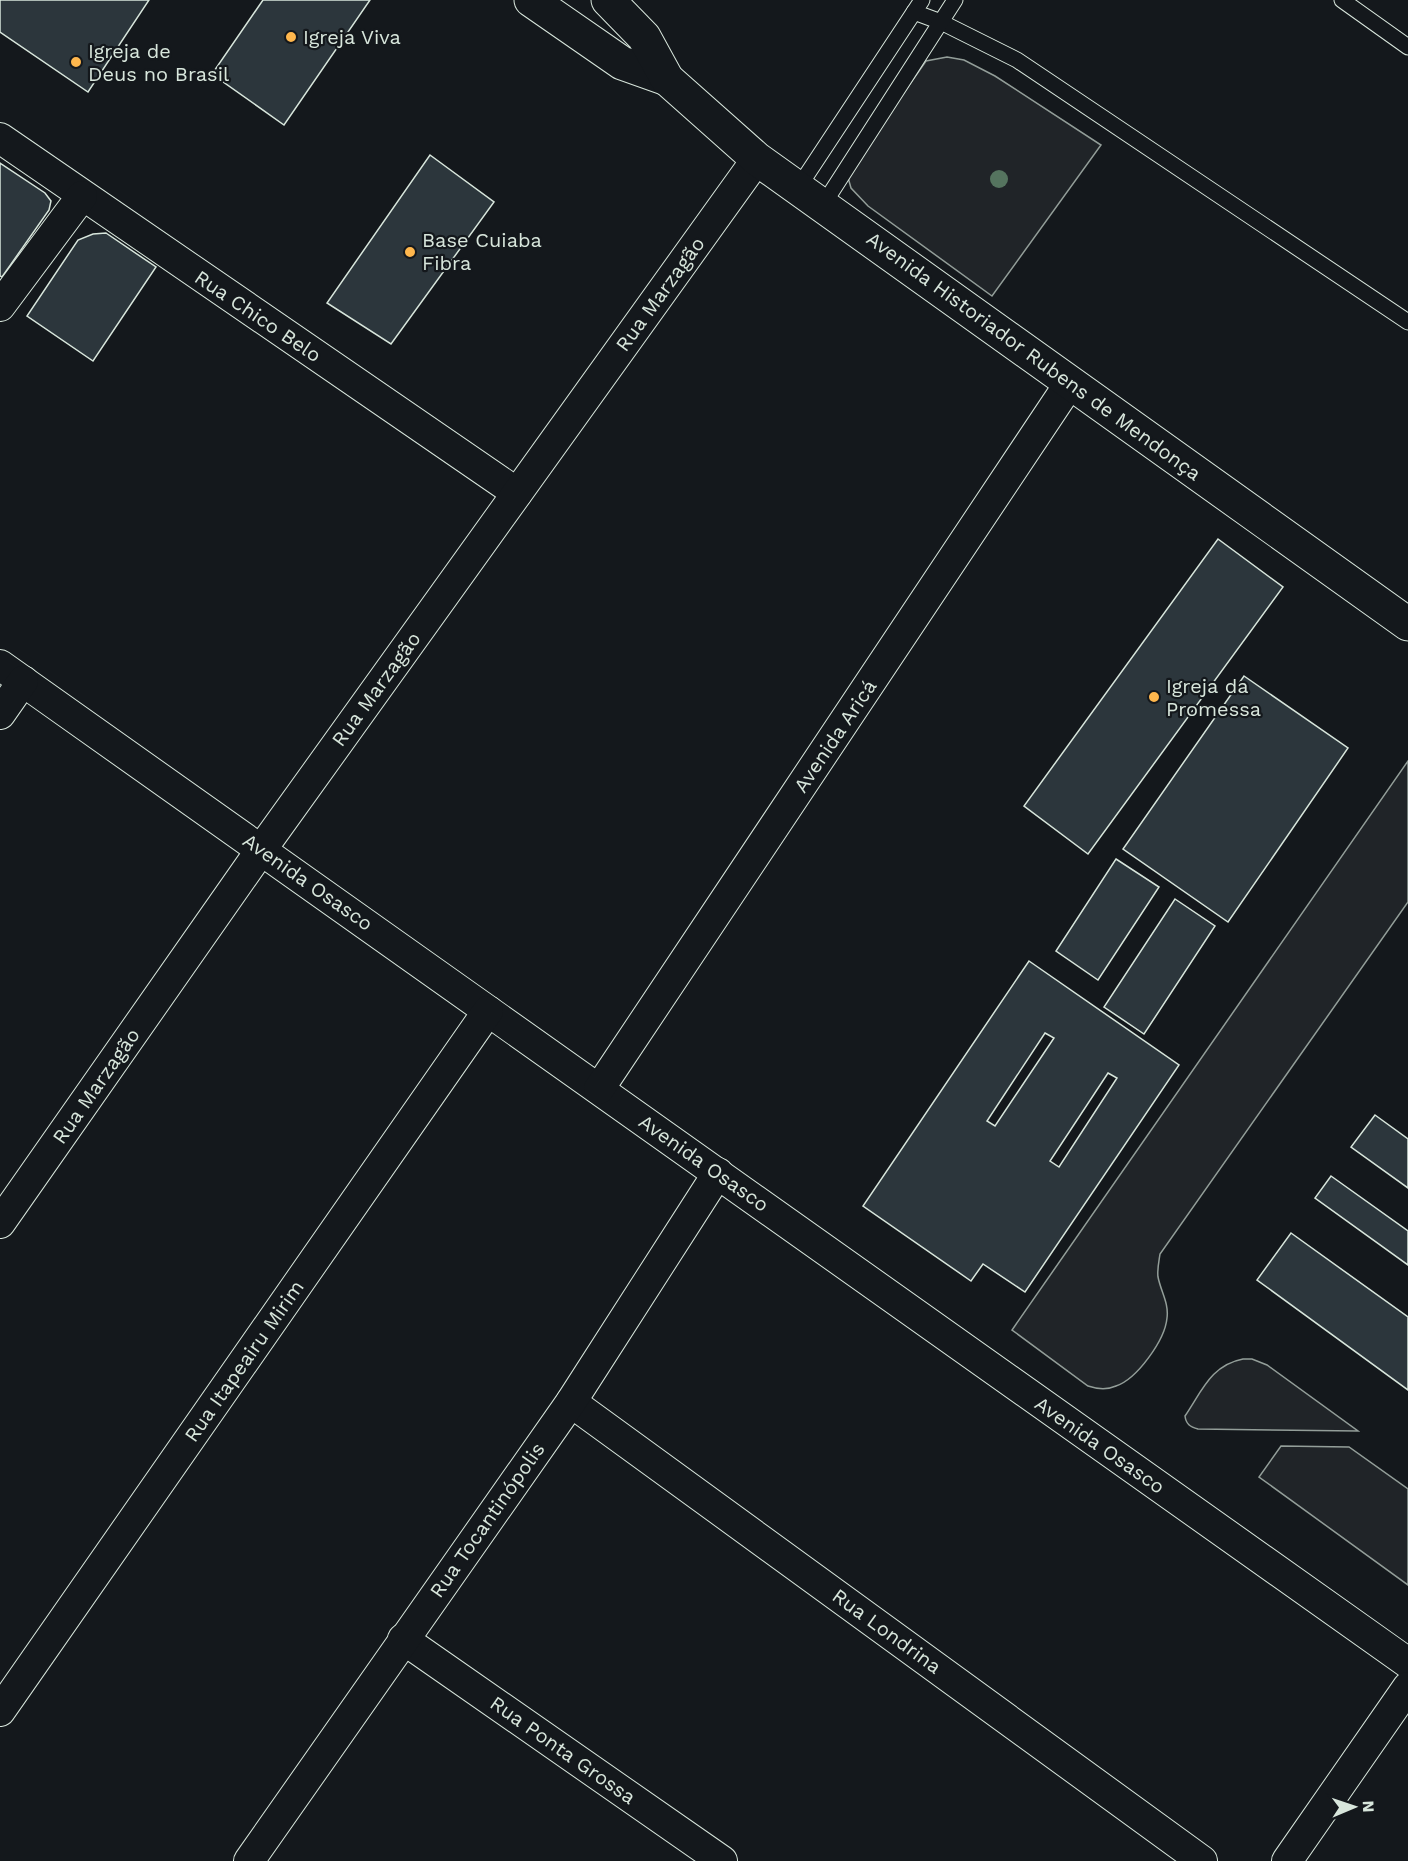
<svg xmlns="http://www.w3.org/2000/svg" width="1408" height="1861" font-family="'Work Sans',sans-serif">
	<rect width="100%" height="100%" fill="#14181c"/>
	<!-- green -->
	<g fill="#202428" stroke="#939e99" stroke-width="1.5">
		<path d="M947,57L964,60L995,76L1101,145L992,296L868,206L851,188L847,174L926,61Z"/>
		<path d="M1408,761V902L1160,1254C1159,1261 1157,1270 1158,1277C1161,1292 1169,1303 1167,1318C1165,1340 1137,1379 1116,1386C1107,1390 1097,1389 1088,1386L1012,1330Z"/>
		<path d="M1243,1359H1252L1267,1365L1358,1431L1198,1429C1190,1427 1186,1424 1185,1416C1202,1391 1211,1365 1243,1359Z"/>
		<path d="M1281,1446L1349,1447L1408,1489V1585L1259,1477Z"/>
	</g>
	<!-- building -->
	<g fill="#2c363c" stroke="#d8e6dc" stroke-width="1.5" fill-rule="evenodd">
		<path d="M0,0H149L88,92L0,32Z"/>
		<path d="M263,0H370L284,125L212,74Z"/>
		<path d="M430,155L494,202L391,344L327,303Z"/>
		<path d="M0,163L45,193L51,201L49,210L2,277L0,276Z"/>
		<path d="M106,233L156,267L93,361L27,316L78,240L93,234Z"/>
		<path d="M1218,539L1283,587L1088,854L1024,806Z"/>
		<path d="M1244,676L1348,748L1228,922L1123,849Z"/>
		<path d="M1116,859L1159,887L1098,980L1056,951Z"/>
		<path d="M1175,899L1215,926L1144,1034L1104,1007Z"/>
		<path d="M1029,961L1179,1065L1025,1292L983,1264L971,1281L863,1206ZM1045,1033L1054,1038L995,1126L987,1121ZM1108,1073L1117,1078L1059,1167L1050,1161Z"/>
		<path d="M1375,1115L1408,1139V1188L1351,1147Z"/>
		<path d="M1331,1176L1408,1231V1265L1315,1198Z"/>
		<path d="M1291,1233L1408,1317V1390L1257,1280Z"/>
	</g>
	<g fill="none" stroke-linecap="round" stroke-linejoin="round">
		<defs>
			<g id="service">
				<path d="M1342,0L1408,47"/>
				<path d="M914,12L941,22L1017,60L1408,322"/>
				<path d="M798,188L922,0"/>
				<path d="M823,205L955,0"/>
			</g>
			<g id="minor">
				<path d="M0,138L517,493"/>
				<path d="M0,306L82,196"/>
				<path d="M0,665L1408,1663"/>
				<path d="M0,714L23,681"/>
				<path d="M599,1089L1070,383"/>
				<path d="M0,1223L261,850L757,159"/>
				<path d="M571,1402L1202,1861"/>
				<path d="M403,1639L722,1861"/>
				<path d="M0,1711L488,1011"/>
				<path d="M249,1861L571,1402L718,1173"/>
				<path d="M1287,1861L1408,1687"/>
			</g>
			<g id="secondary">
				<path d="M531,0L622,63L667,79"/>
				<path d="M608,0L644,37L667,79L757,159L1408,624"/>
			</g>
		</defs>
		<!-- service casing -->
		<use href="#service" stroke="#d8e6dc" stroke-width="17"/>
		<!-- minor casing -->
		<use href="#minor" stroke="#d8e6dc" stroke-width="32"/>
		<!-- secondary casing -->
		<use href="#secondary" stroke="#d8e6dc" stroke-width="35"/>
		<!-- service -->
		<use href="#service" stroke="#14181c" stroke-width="15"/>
		<!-- minor -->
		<use href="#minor" stroke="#14181c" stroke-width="30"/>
		<!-- secondary -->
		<use href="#secondary" stroke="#14181c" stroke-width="33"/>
	</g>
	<!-- trees -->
	<circle fill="#55745f" cx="999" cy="179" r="9"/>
	<!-- markers -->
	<g fill="#ffb74d" stroke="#14181c" stroke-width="2">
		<circle cx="291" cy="37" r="6"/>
		<circle cx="76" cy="62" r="6"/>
		<circle cx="410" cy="252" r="6"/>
		<circle cx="1154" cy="697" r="6"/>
	</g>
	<g text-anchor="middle" stroke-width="4.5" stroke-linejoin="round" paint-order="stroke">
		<!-- poi labels -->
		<g font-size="20" fill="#d8e6dc" stroke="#14181c" text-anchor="start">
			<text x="303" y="44">Igreja Viva</text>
			<text x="88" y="58">Igreja de<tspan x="88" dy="23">Deus no Brasil</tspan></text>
			<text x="422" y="247">Base Cuiaba<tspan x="422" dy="23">Fibra</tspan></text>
			<text x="1166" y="693">Igreja da<tspan x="1166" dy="23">Promessa</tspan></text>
		</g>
		<!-- street labels -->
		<g font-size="20" fill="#d8e6dc" stroke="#14181c">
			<text transform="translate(660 294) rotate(-54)" y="7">Rua Marzagão</text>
			<text transform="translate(258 316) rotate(34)" y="7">Rua Chico Belo</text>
			<text transform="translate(1034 356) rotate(36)" y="7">Avenida Historiador Rubens de Mendonça</text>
			<text transform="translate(376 689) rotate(-54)" y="7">Rua Marzagão</text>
			<text transform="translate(835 736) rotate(-56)" y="7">Avenida Aricá</text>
			<text transform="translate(308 882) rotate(35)" y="7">Avenida Osasco</text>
			<text transform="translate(96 1086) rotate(-55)" y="7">Rua Marzagão</text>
			<text transform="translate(704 1163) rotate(35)" y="7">Avenida Osasco</text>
			<text transform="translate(244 1361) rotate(-55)" y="7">Rua Itapeairu Mirim</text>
			<text transform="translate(1100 1445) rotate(35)" y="7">Avenida Osasco</text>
			<text transform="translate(487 1520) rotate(-55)" y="7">Rua Tocantinópolis</text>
			<text transform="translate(887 1631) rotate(36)" y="7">Rua Londrina</text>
			<text transform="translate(563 1750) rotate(35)" y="7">Rua Ponta Grossa</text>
		</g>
	</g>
	<!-- north arrow -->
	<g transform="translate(1354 1807) rotate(88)" stroke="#14181c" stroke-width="4.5" paint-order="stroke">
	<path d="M0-4.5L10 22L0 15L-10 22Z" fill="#d8e6dc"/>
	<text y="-9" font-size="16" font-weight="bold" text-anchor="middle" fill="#d8e6dc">N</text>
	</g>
</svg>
